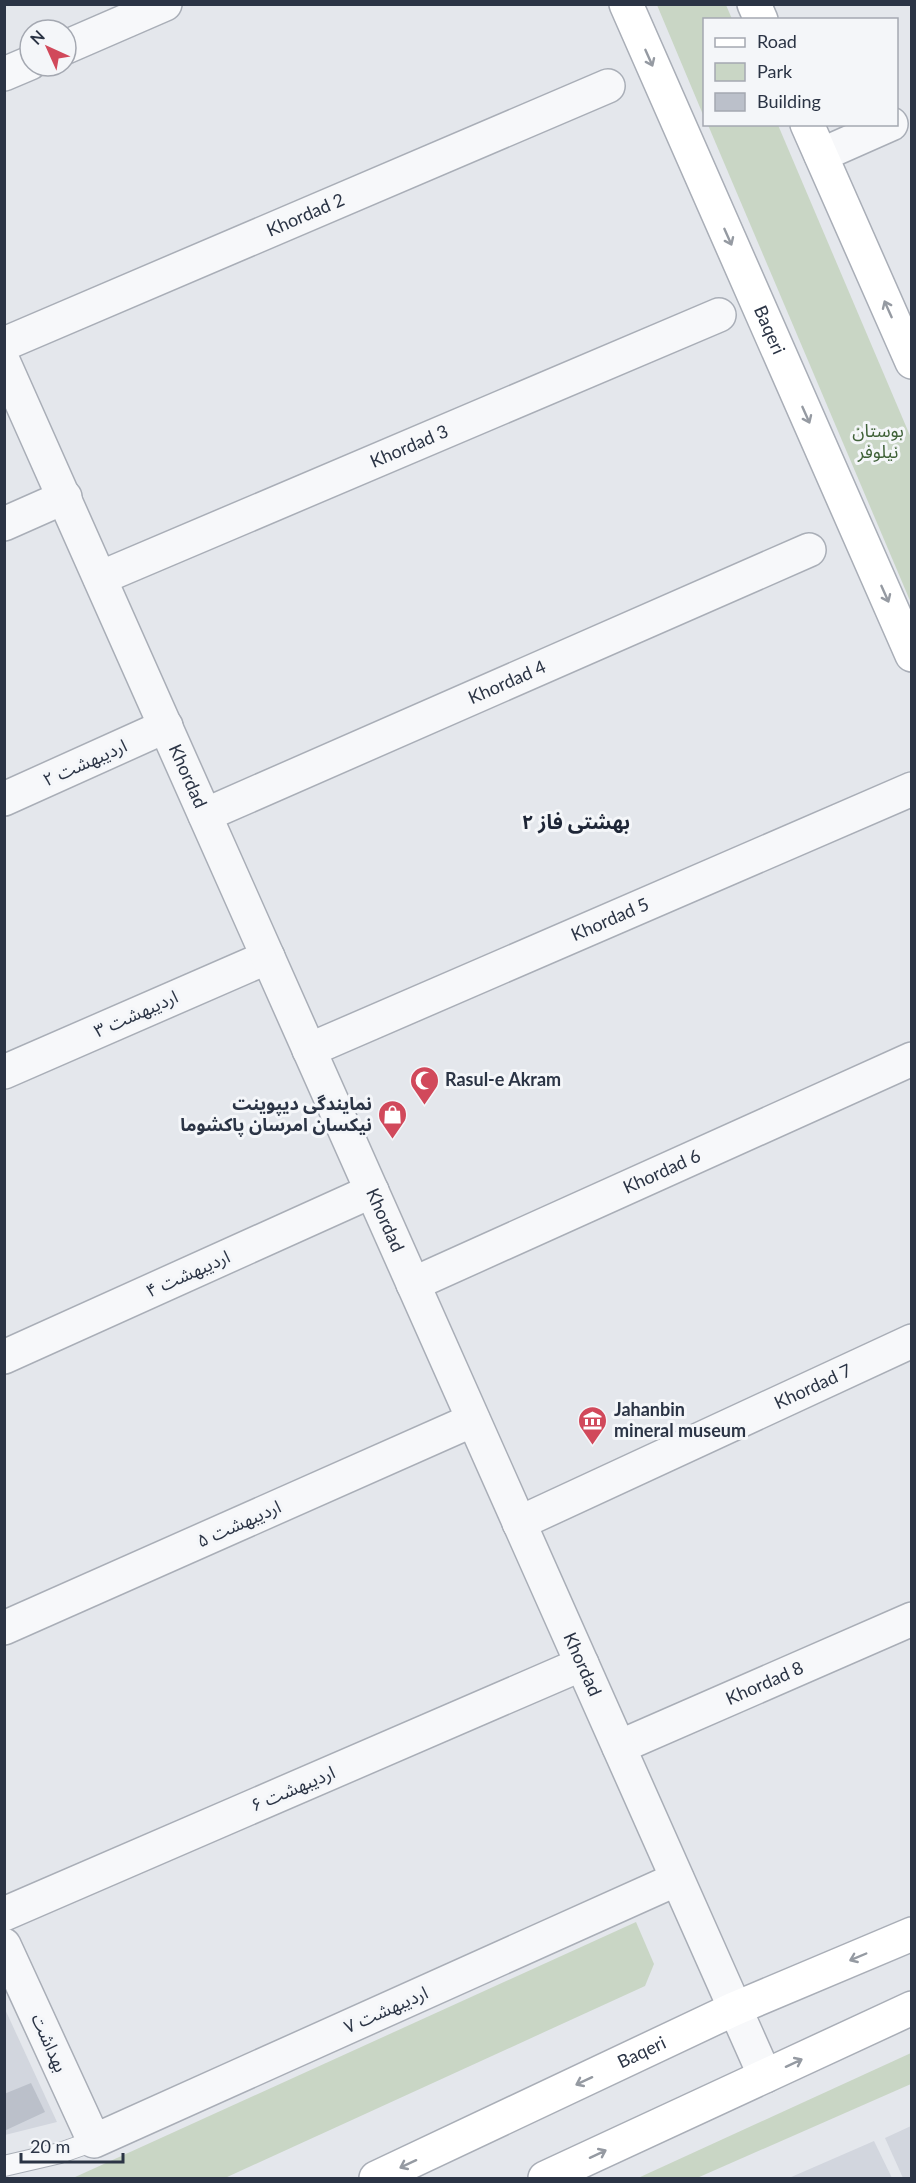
<svg xmlns="http://www.w3.org/2000/svg" width="916" height="2183" font-family="Lato,'Noto Sans Arabic',sans-serif">
	<rect width="100%" height="100%" fill="#e4e7ec"/>
	<!-- built -->
	<g fill="#d2d6de">
		<path d="M4,2007L57,2122L5,2135H4Z"/>
		<path d="M911,2126V2178H903L885,2138Z"/>
		<path d="M874,2141L892,2178H789Z"/>
	</g>
	<!-- green -->
	<g fill="#c9d6c5">
		<path d="M657,5H726L732,19L704,20V117Z"/>
		<path d="M708,125H778L911,438V603Z"/>
		<path d="M636,1922L654,1964L645,1986L225,2178H73Z"/>
		<path d="M911,2053V2084L697,2178H638Z"/>
	</g>
	<!-- building -->
	<path fill="#bbc0ca" d="M31,2083L45,2112L4,2131V2094Z"/>
	<g fill="none" stroke-linecap="round" stroke-linejoin="round">
		<defs>
			<path id="service" d="M4,2166L60,2153L94,2141"/>
			<g id="minor">
				<path d="M66,47L165,4"/>
				<path d="M4,74L30,63"/>
				<path d="M821,155L891,124"/>
				<path id="s1" d="M4,344L608,86"/>
				<path d="M4,524L65,497"/>
				<path id="s2" d="M100,578L719,315"/>
				<path d="M4,799L166,726"/>
				<path id="s3" d="M205,815L809,550"/>
				<path id="s4" d="M309,1050L912,789"/>
				<path d="M4,1072L268,957"/>
				<path id="s5" d="M413,1284L912,1059"/>
				<path d="M4,1357L372,1191"/>
				<path id="s6" d="M519,1523L912,1341"/>
				<path d="M4,1628L473,1420"/>
				<path id="s7" d="M619,1747L912,1619"/>
				<path d="M4,1914L582,1664"/>
				<path d="M4,1945L94,2141L677,1879"/>
			</g>
			<g id="tertiary">
				<path id="s8" d="M4,363L765,2076"/>
			</g>
			<g id="secondary">
				<path id="s9" d="M626,4L912,655"/>
				<path d="M754,4L761,20"/>
				<path d="M807,124L912,362"/>
				<path id="s10" d="M376,2178L734,2009L912,1934"/>
				<path d="M545,2178L912,2008"/>
			</g>
		</defs>
		<!-- service casing -->
		<use href="#service" stroke="#a9aeb7" stroke-width="22"/>
		<!-- minor casing -->
		<use href="#minor" stroke="#a9aeb7" stroke-width="36"/>
		<!-- tertiary casing -->
		<use href="#tertiary" stroke="#a9aeb7" stroke-width="36"/>
		<!-- secondary casing -->
		<use href="#secondary" stroke="#a9aeb7" stroke-width="36"/>
		<!-- service -->
		<use href="#service" stroke="#f7f8fa" stroke-width="20"/>
		<!-- minor -->
		<use href="#minor" stroke="#f7f8fa" stroke-width="33"/>
		<!-- tertiary -->
		<use href="#tertiary" stroke="#f7f8fa" stroke-width="33"/>
		<!-- secondary -->
		<use href="#secondary" stroke="#fff" stroke-width="33"/>
	</g>
	<!-- one-way arrows -->
	<defs><path id="oneway-shaft" d="M-6 0H5M1.5-3L5.5 0L1.5 3" fill="none" stroke-width="1.6" stroke-linecap="round" stroke-linejoin="round" transform="scale(1.5)"/></defs>
	<g stroke="#959aa2">
		<use href="#oneway-shaft" transform="translate(649 58) rotate(66)"/>
		<use href="#oneway-shaft" transform="translate(728 237) rotate(66)"/>
		<use href="#oneway-shaft" transform="translate(888 309) rotate(-114)"/>
		<use href="#oneway-shaft" transform="translate(806 415) rotate(66)"/>
		<use href="#oneway-shaft" transform="translate(885 594) rotate(66)"/>
		<use href="#oneway-shaft" transform="translate(858 1957) rotate(157)"/>
		<use href="#oneway-shaft" transform="translate(794 2063) rotate(-25)"/>
		<use href="#oneway-shaft" transform="translate(584 2081) rotate(155)"/>
		<use href="#oneway-shaft" transform="translate(598 2154) rotate(-25)"/>
		<use href="#oneway-shaft" transform="translate(408 2164) rotate(155)"/>
	</g>
	<!-- icons -->
	<defs>
		<symbol id="mosque-pin" viewBox="-11 -11 22 30"><path d="M0 17L-7.5 6A9.5 9.5 0 1 1 7.5 6Z" fill="#d1495b" stroke="#f4f6f9"/><path d="M3.5-4.9A6 6 0 1 0 3.5 4.9A5 5 0 1 1 3.5-4.9Z" fill="#fff"/></symbol>
		<symbol id="shop-pin" viewBox="-11 -11 22 30"><path d="M0 17L-7.5 6A9.5 9.5 0 1 1 7.5 6Z" fill="#d1495b" stroke="#f4f6f9"/><path d="M-5-2.5h2.3a2.7 3.5 0 0 1 5.4 0H5L5.5 6h-11ZM-1.5-2.5h3a1.5 2.3 0 0 0-3 0Z" fill="#fff"/></symbol>
		<symbol id="museum-pin" viewBox="-11 -11 22 30"><path d="M0 17L-7.5 6A9.5 9.5 0 1 1 7.5 6Z" fill="#d1495b" stroke="#f4f6f9"/><path d="M0-6L6-3V-2H-6V-3ZM-5-1h2V3h-2ZM-1-1h2V3h-2ZM3-1h2V3H3ZM-6 4H6V6H-6Z" fill="#fff"/></symbol>
	</defs>
	<g fill-rule="evenodd">
		<use href="#mosque-pin" x="408" y="1064" width="33" height="45"/>
		<use href="#shop-pin" x="376" y="1098" width="33" height="45"/>
		<use href="#museum-pin" x="576" y="1404" width="33" height="45"/>
	</g>
	<g text-anchor="middle" stroke-width="6" stroke-linejoin="round" paint-order="stroke">
		<!-- street labels -->
		<g font-size="18" fill="#2b3445" stroke="#f4f6f9">
			<text dy="6" stroke="none"><textPath href="#s1" startOffset="328">Khordad 2</textPath></text>
			<text dy="6" stroke="none"><textPath href="#s9" startOffset="356">Baqeri</textPath></text>
			<text dy="6" stroke="none"><textPath href="#s2" startOffset="336">Khordad 3</textPath></text>
			<text dy="6" stroke="none"><textPath href="#s3" startOffset="330">Khordad 4</textPath></text>
			<text transform="translate(85 763) rotate(-24)" y="6">اردیبهشت ۲</text>
			<text dy="6" stroke="none"><textPath href="#s8" startOffset="452">Khordad</textPath></text>
			<text dy="6" stroke="none"><textPath href="#s4" startOffset="328">Khordad 5</textPath></text>
			<text transform="translate(136 1014) rotate(-24)" y="6">اردیبهشت ۳</text>
			<text dy="6" stroke="none"><textPath href="#s5" startOffset="273">Khordad 6</textPath></text>
			<text dy="6" stroke="none"><textPath href="#s8" startOffset="938">Khordad</textPath></text>
			<text transform="translate(188 1274) rotate(-24)" y="6">اردیبهشت ۴</text>
			<text dy="6" stroke="none"><textPath href="#s6" startOffset="324">Khordad 7</textPath></text>
			<text transform="translate(239 1524) rotate(-24)" y="6">اردیبهشت ۵</text>
			<text dy="6" stroke="none"><textPath href="#s8" startOffset="1424">Khordad</textPath></text>
			<text dy="6" stroke="none"><textPath href="#s7" startOffset="159">Khordad 8</textPath></text>
			<text transform="translate(293 1789) rotate(-23)" y="6">اردیبهشت ۶</text>
			<text transform="translate(386 2010) rotate(-24)" y="6">اردیبهشت ۷</text>
			<text transform="translate(49 2043) rotate(66)" y="6">بهداشت</text>
			<text dy="6" stroke="none"><textPath href="#s10" startOffset="294">Baqeri</textPath></text>
		</g>
		<!-- park labels -->
		<g font-size="18" fill="#3f6138" stroke="#f4f6f9">
			<text x="878" y="437">بوستان<tspan x="878" dy="21">نیلوفر</tspan></text>
		</g>
		<!-- poi labels -->
		<g font-size="18" font-weight="bold" fill="#2b3445" stroke="#f4f6f9" text-anchor="start">
			<text x="445" y="1086">Rasul-e Akram</text>
			<text x="372" y="1110" text-anchor="end">نمایندگی دیپوینت<tspan x="372" dy="21">نیکسان امرسان پاکشوما</tspan></text>
			<text x="614" y="1416">Jahanbin<tspan x="614" dy="21">mineral museum</tspan></text>
		</g>
		<!-- neighbourhood labels -->
		<g font-size="20" font-weight="bold" fill="#1d2536" stroke="#f4f6f9">
			<text x="576" y="829">بهشتی فاز ۲</text>
		</g>
	</g>
	<!-- border -->
	<rect width="916" height="2183" fill="none" stroke="#2b3445" stroke-width="12"/>
	<!-- legend -->
	<rect x="703" y="18" width="195" height="108" fill="#f4f6f9" stroke="#a4a8b1" stroke-width="1.5"/>
	<rect x="715" y="38" width="30" height="9" fill="#ffffff" stroke="#a4a8b1" stroke-width="1.5"/>
	<text x="757" y="48" font-size="18" fill="#2b3445">Road</text>
	<rect x="715" y="63" width="30" height="18" fill="#c9d6c5" stroke="#a4a8b1" stroke-width="1.5"/>
	<text x="757" y="78" font-size="18" fill="#2b3445">Park</text>
	<rect x="715" y="93" width="30" height="18" fill="#bbc0ca" stroke="#a4a8b1" stroke-width="1.5"/>
	<text x="757" y="108" font-size="18" fill="#2b3445">Building</text>
	<!-- north arrow -->
	<g transform="translate(48 48) rotate(315)"><circle r="28" fill="#f4f6f9" stroke="#a4a8b1" stroke-width="1.5"/>
	<path d="M0-4.5L10 22L0 15L-10 22Z" fill="#d1495b"/>
	<text y="-9" font-size="16" font-weight="bold" text-anchor="middle" fill="#2b3445">N</text>
	</g>
	<!-- scale -->
	<path d="M21 2153v9h102v-9" fill="none" stroke="#2b3445" stroke-width="3"/>
	<text x="30" y="2153" font-size="18" fill="#2b3445" stroke="#f4f6f9" stroke-width="4.5" paint-order="stroke">20 m</text>
</svg>
